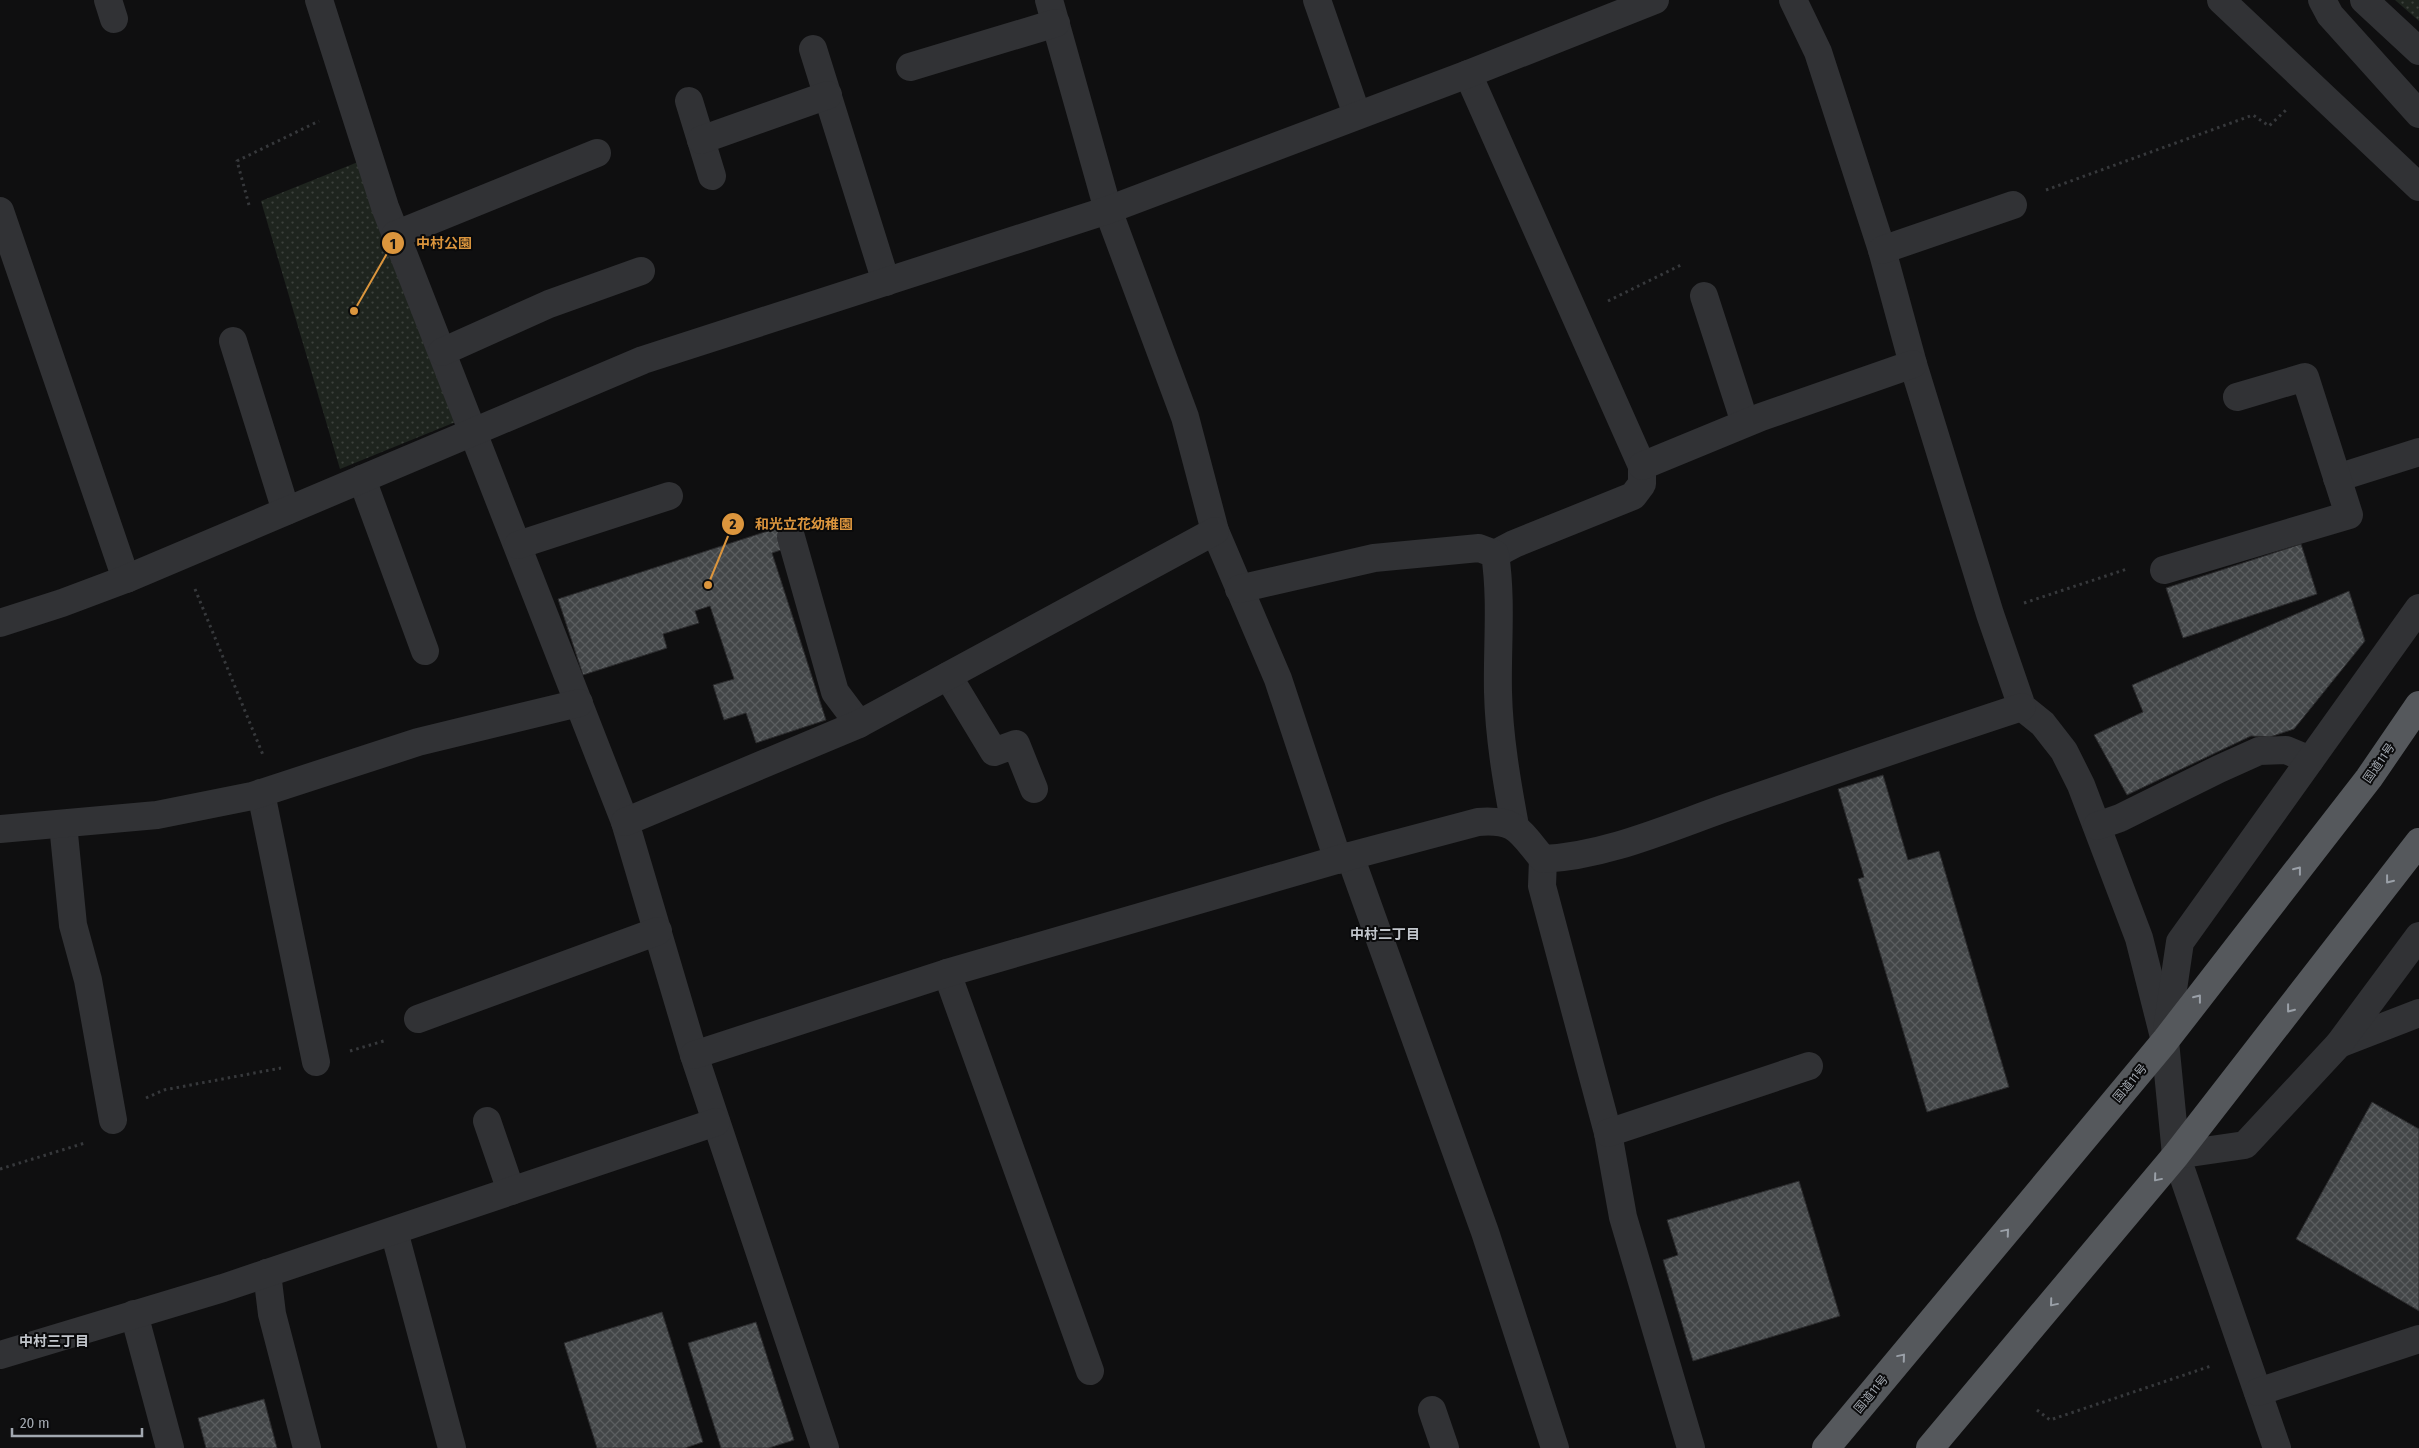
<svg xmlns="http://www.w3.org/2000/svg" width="2419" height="1448" font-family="'Fira Sans Condensed','Noto Sans JP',sans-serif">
	<defs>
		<pattern id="park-dots" width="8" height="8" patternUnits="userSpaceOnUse" patternTransform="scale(1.25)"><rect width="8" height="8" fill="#1e241e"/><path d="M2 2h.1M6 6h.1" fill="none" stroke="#3c413c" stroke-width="1.8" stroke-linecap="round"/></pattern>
		<pattern id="building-cross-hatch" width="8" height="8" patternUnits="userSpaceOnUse" patternTransform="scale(1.25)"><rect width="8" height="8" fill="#434648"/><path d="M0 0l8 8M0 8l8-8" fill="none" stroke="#5b5e60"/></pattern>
	</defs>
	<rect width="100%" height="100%" fill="#0f0f10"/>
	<!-- park -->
	<g fill="url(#park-dots)">
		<path d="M2395,0H2419V21Z"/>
		<path d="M358,162L458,421L340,469L261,201Z"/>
	</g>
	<!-- building -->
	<g fill="url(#building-cross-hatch)" stroke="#2a2a2c">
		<path d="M777,528L784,549L772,553L826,720L756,743L746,713L724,720L713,685L734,679L710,606L695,611L699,623L663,634L667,648L583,675L558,599Z"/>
		<path d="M2301,544L2317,594L2183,638L2166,588Z"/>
		<path d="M2349,591L2365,641L2294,729L2270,737L2251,736L2127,795L2094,735L2143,712L2132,685Z"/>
		<path d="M1883,775L1908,860L1939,851L2009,1087L1927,1112L1858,879L1864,877L1838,789Z"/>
		<path d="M2372,1102L2419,1129V1311L2296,1239Z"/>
		<path d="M1799,1181L1840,1316L1693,1361L1663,1260L1678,1255L1667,1220Z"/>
		<path d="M662,1312L703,1442L685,1448H597L564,1343Z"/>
		<path d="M756,1322L794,1440L769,1448H721L688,1343Z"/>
		<path d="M264,1399L277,1448H206L198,1418Z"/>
	</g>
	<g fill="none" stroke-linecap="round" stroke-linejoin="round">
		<!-- path -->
		<g stroke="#37393c" stroke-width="3" stroke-dasharray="2.5 4" stroke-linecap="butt">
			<path d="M2046,190L2253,115L2269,126L2286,110"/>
			<path d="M249,205L237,161L319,121"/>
			<path d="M1608,301L1681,265"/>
			<path d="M195,589L263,755"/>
			<path d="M2024,603L2127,569"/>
			<path d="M350,1051L387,1040"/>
			<path d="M146,1098L164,1090L281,1068"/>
			<path d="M0,1169L85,1143"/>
			<path d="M2037,1410L2050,1420L2211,1366"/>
		</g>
		<!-- minor -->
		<g stroke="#313235" stroke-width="28">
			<path d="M108,0L114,19"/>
			<path d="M319,0L385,207L625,822L694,1055L825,1448"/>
			<path d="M1049,0L1108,210L1185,417L1215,531L1278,679L1338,860"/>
			<path d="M1317,0L1357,115"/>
			<path d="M1793,0L1818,52L1882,250L1913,364L1990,614L2022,707L2043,724L2064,751L2081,785L2139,938L2165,1041L2176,1155L2277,1448"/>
			<path d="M2221,0L2419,187"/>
			<path d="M2322,0L2330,15L2419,114"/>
			<path d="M2364,0L2419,51"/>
			<path d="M813,49L886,282"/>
			<path d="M910,67L1056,23"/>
			<path d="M1468,74L1642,466V484L1633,496L1514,544L1495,554"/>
			<path d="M689,101L712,176"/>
			<path d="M701,140L828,95"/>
			<path d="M0,211L126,579"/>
			<path d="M395,235L597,153"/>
			<path d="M1882,250L2013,205"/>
			<path d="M1704,296L1745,423"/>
			<path d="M233,341L286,511"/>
			<path d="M442,352L549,304L641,271"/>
			<path d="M1642,466L1761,417L1913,364"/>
			<path d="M2337,478L2419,452"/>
			<path d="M362,479L425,651"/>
			<path d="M791,537L835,692L859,724"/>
			<path d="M518,545L669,496"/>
			<path d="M2164,570L2349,515L2305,377L2237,397"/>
			<path d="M1239,589L1374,558L1479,548L1495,554C1502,600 1497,646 1498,692C1499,737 1507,783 1515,826"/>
			<path d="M0,623L62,603L126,579L643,360L1108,210L1468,74L1655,0"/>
			<path d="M948,676L994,752L1016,744L1034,789"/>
			<path d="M261,793L316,1062"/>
			<path d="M625,822L859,724L1215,531"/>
			<path d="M63,824L73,925L88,980L113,1120"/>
			<path d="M2097,826L2120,818L2219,769L2259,751L2286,750L2310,760"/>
			<path d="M0,829L157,815L252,796L418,742L579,703"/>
			<path d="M1350,856L1485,1232L1555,1448"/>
			<path d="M1543,859L1542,886L1608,1133L1623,1217L1691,1448"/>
			<path d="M947,973L1090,1371"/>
			<path d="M418,1019L658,931"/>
			<path d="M2167,1030L2180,942L2419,608"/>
			<path d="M2339,1044L2419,1013"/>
			<path d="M694,1055L947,973L1350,856L1478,822C1517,819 1519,831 1543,859C1606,856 1668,828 1728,807C1826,773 1924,739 2022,707"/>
			<path d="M487,1121L511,1191"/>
			<path d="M1608,1133L1809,1066"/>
			<path d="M2176,1155L2245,1145L2339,1044L2419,936"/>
			<path d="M394,1231L452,1448"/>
			<path d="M267,1273L272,1314L307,1448"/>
			<path d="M134,1314L170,1448"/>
			<path d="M0,1355L223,1288L716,1122"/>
			<path d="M2258,1392L2419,1339"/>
			<path d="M1432,1410L1445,1448"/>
		</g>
		<!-- trunk -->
		<g stroke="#55585c" stroke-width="28">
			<path d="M1826,1448L2165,1041L2369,778L2419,705"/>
			<path d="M1930,1448L2176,1155L2419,842"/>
		</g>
	</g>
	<!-- one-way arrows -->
	<defs><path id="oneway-chevron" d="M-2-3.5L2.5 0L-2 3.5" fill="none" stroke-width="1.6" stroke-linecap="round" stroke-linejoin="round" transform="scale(1.25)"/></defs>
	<g stroke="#9aa0a8">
		<use href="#oneway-chevron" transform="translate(2298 870) rotate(-52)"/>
		<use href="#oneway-chevron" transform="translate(2389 880) rotate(128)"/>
		<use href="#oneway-chevron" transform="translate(2198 998) rotate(-52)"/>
		<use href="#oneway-chevron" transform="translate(2290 1009) rotate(128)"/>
		<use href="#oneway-chevron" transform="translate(2157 1178) rotate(130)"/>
		<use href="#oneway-chevron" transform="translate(2006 1232) rotate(-50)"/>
		<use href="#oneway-chevron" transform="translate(2053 1303) rotate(130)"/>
		<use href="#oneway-chevron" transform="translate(1902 1357) rotate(-50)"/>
	</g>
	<g text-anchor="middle" stroke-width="4" stroke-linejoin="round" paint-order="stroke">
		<!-- street labels -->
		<g font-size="12" fill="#a2a8b0" stroke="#0a0a0b">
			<text transform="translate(2379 763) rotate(-55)" y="4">国道11号</text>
			<text transform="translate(2130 1083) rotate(-50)" y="4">国道11号</text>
			<text transform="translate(1871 1394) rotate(-50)" y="4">国道11号</text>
		</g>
		<!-- neighbourhood labels -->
		<g font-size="14" font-weight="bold" fill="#c2c6cc" stroke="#0a0a0b">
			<text x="1385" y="939">中村二丁目</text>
			<text x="54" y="1346">中村三丁目</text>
		</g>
	</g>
	<!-- callouts -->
	<path fill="none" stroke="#db953d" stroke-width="2" d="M354 311L393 243M708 585L733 524"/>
	<g fill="#db953d" stroke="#0a0a0b" stroke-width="2">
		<circle cx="354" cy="311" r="5"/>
		<circle cx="708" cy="585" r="5"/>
		<circle cx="393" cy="243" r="12"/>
		<circle cx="733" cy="524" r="12"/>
	</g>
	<g font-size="15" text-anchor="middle" font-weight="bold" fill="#111">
		<text x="393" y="249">1</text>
		<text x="733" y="529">2</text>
	</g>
	<g font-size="14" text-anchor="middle" font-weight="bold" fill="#db953d" stroke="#0a0a0b" stroke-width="4" stroke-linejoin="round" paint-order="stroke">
		<text x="444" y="248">中村公園</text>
		<text x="804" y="529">和光立花幼稚園</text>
	</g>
	<!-- scale -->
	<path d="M12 1428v8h130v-8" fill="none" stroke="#a2a8b0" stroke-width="2.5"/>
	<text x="20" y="1428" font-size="15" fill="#a2a8b0" stroke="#0a0a0b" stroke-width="4" paint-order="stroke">20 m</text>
</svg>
